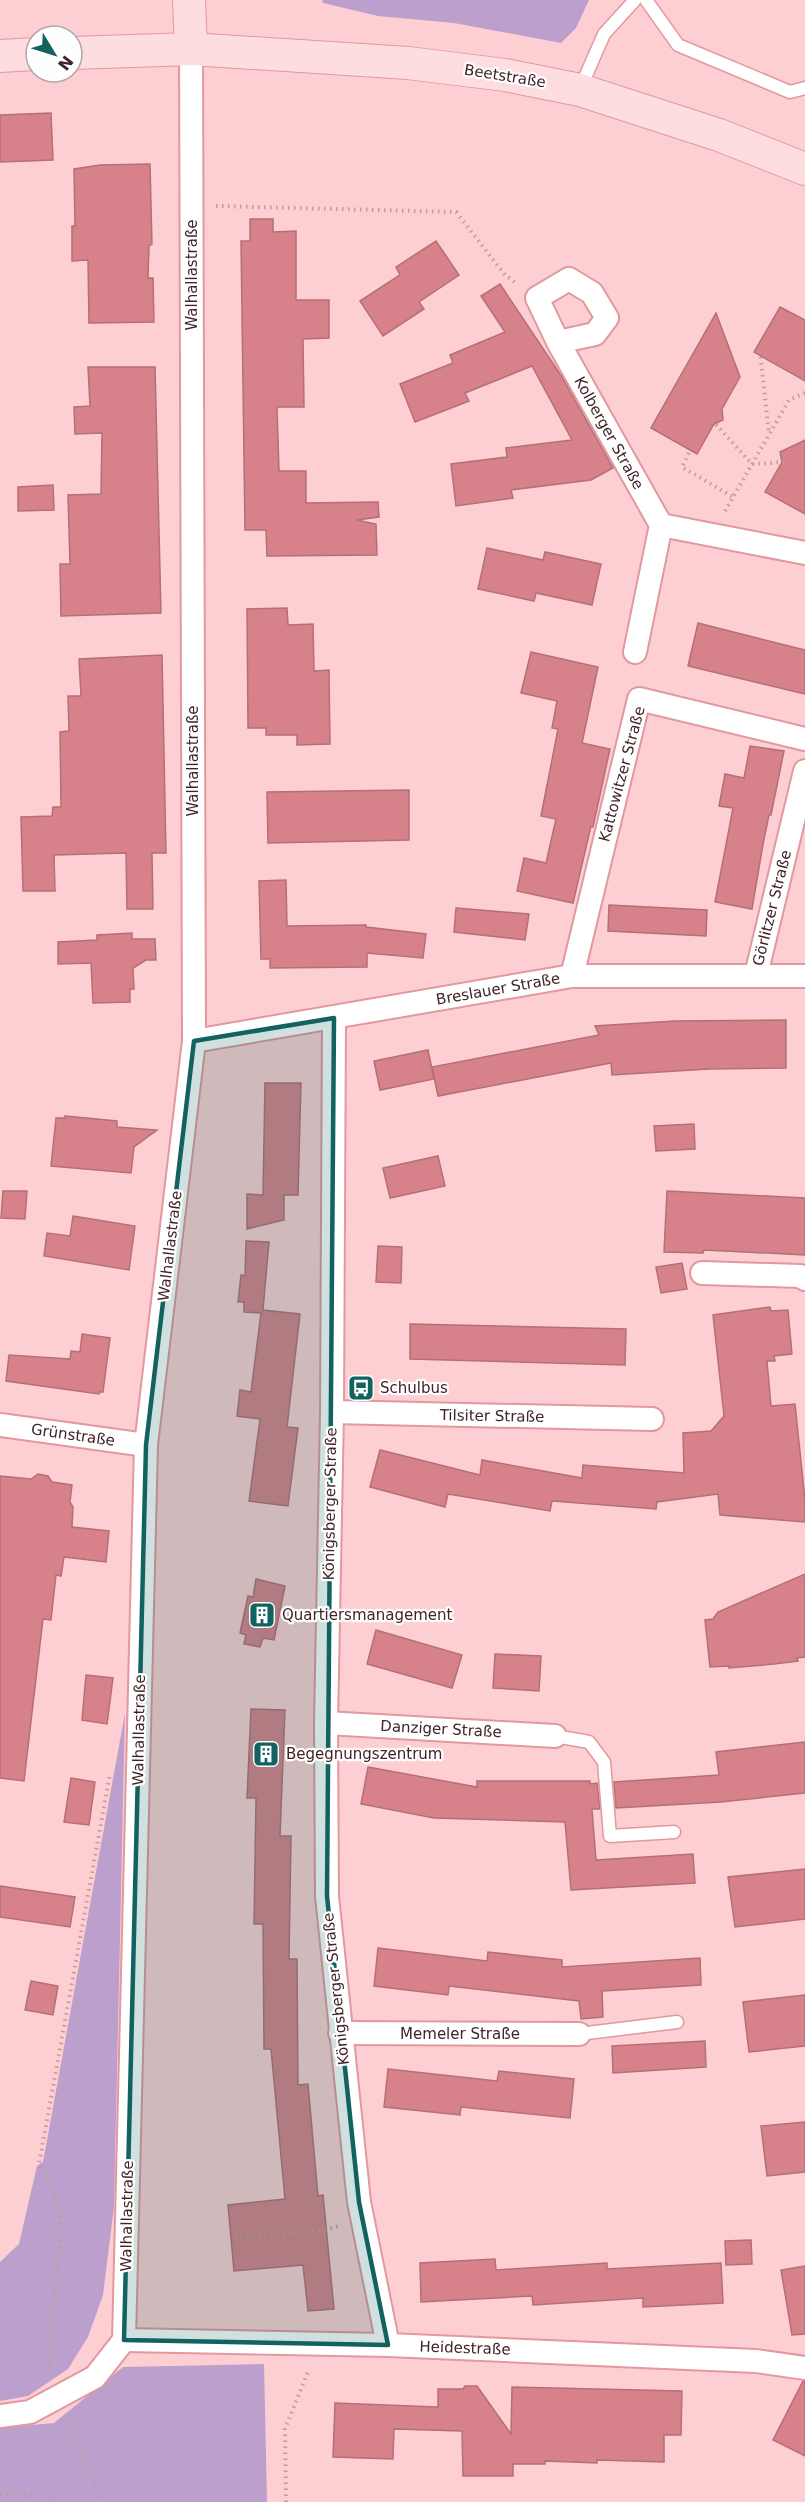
<svg xmlns="http://www.w3.org/2000/svg" width="805" height="2502" font-family="'DejaVu Sans',sans-serif">
	<rect width="100%" height="100%" fill="#fecfd2"/>
	<!-- green -->
	<g fill="#bc9fcc">
		<path d="M322,0H589L576,28L561,43L454,23L378,16L323,3Z"/>
		<path d="M125,1713L114,2207L103,2295L88,2337L68,2369L28,2396L0,2401V2262L19,2244L37,2166L43,2162Z"/>
		<path d="M264,2364L267,2502H0V2428L54,2423L123,2367Z"/>
	</g>
	<!-- building -->
	<g fill="#d7818a" stroke="#b56f76" stroke-width="1.5">
		<path d="M51,113L53,160L0,162V115Z"/>
		<path d="M150,164L152,244L149,246L148,278H153L154,322L89,323L88,260L72,261V226H75L74,169L100,165Z"/>
		<path d="M250,219H273V232L296,231V300H329V338L303,339L304,407H277L279,471H306V503L378,502L379,517L357,520L376,524L377,555L267,556L266,530H245L241,241H250Z"/>
		<path d="M436,241L459,275L419,302L424,309L383,336L360,301L400,275L396,267Z"/>
		<path d="M500,284L562,377L613,468L591,480L511,490L513,498L456,506L451,464L507,457L506,448L572,440L532,366L465,393L469,401L415,422L400,384L453,363L450,355L505,332L481,296Z"/>
		<path d="M780,307L805,320V381L754,352Z"/>
		<path d="M716,313L740,377L722,409L723,420L714,424L697,454L651,428Z"/>
		<path d="M88,367H155L161,613L61,616L60,564H70L68,495L101,494L102,433L75,434L74,407L90,406Z"/>
		<path d="M805,440V514L765,492L782,462L780,452Z"/>
		<path d="M53,485L54,510L18,511V487Z"/>
		<path d="M487,548L543,560L545,552L601,564L592,605L536,593L534,601L478,589Z"/>
		<path d="M287,608L288,625L313,624L314,671L329,670L330,744L297,745V735H266V728H248L247,609Z"/>
		<path d="M698,623L805,650V694L688,666Z"/>
		<path d="M531,652L598,667L582,743L610,749L593,827L591,826L573,903L517,891L524,858L546,863L556,819L541,816L558,729L552,728L557,701L521,693Z"/>
		<path d="M162,655L166,853H152L153,909H127L126,853L54,855L55,891H23L21,817L52,816L53,807H61L60,732L69,731L68,696H81L79,659Z"/>
		<path d="M750,746L784,751L771,815H769L763,844L752,909L715,902L733,808L719,806L725,774L744,778Z"/>
		<path d="M409,790V840L268,843L267,792Z"/>
		<path d="M286,880L287,926L366,925V927L426,934L423,958L367,953V967L270,968V959H261L259,881Z"/>
		<path d="M609,905L707,910L706,936L608,931Z"/>
		<path d="M456,908L529,914L525,940L454,932Z"/>
		<path d="M132,933V939H155L156,960H146L133,968L134,989H130V1002L93,1003L91,963L58,964V942L97,940V935Z"/>
		<path d="M786,1020V1068L709,1069L612,1075L611,1063L438,1096L432,1067L599,1035L595,1026L675,1021Z"/>
		<path d="M428,1050L434,1079L380,1090L374,1061Z"/>
		<path d="M265,1083H301L298,1195H284V1220L247,1229V1194L263,1195Z"/>
		<path d="M65,1116L117,1121V1127L157,1130L134,1147L131,1173L51,1166L56,1118H65Z"/>
		<path d="M694,1124L695,1149L656,1151L654,1126Z"/>
		<path d="M438,1156L445,1186L390,1198L383,1168Z"/>
		<path d="M3,1191H27L25,1219L1,1218Z"/>
		<path d="M667,1191L805,1198V1255L704,1250L703,1253L664,1252Z"/>
		<path d="M73,1216L135,1226L129,1270L44,1256L47,1233L70,1236Z"/>
		<path d="M246,1241L269,1242L263,1310L300,1314L287,1427L298,1428L288,1506L249,1501L260,1419L237,1416L240,1390L251,1392L261,1313L244,1312V1302H238L241,1275L245,1276Z"/>
		<path d="M378,1246L402,1247L401,1283L376,1282Z"/>
		<path d="M682,1263L687,1289L661,1293L656,1267Z"/>
		<path d="M770,1307L771,1311L788,1310L792,1354L774,1356L775,1361H767L771,1406L795,1404L805,1500V1522L720,1515L718,1494L657,1502L656,1509L552,1501L550,1511L448,1494L445,1507L370,1487L380,1450L480,1475L482,1460L582,1478L583,1465L684,1473L683,1433L711,1431L724,1416L713,1315Z"/>
		<path d="M410,1324L626,1329L625,1365L410,1359Z"/>
		<path d="M82,1334L110,1338L103,1392H99V1394L6,1381L9,1355L70,1359L71,1351L80,1352Z"/>
		<path d="M38,1474L48,1476L52,1482L72,1485L70,1502L73,1507L72,1527L109,1531L106,1562L64,1557L61,1576L56,1575L51,1620L43,1619L24,1781L0,1778V1476L31,1479Z"/>
		<path d="M805,1574V1657L797,1658L798,1661L774,1664L729,1668V1666L710,1667L705,1620L713,1619L718,1612Z"/>
		<path d="M256,1579L285,1586L274,1640L263,1638L260,1647L244,1644L246,1635L240,1633L248,1596L253,1597Z"/>
		<path d="M376,1630L462,1655L452,1688L367,1664Z"/>
		<path d="M495,1654L541,1656L539,1691L493,1688Z"/>
		<path d="M86,1675L113,1678L107,1724L82,1720Z"/>
		<path d="M251,1709L285,1710L280,1836H291L289,1959H297L298,2085L308,2084L318,2196L323,2195L334,2309L308,2311L303,2265L234,2271L228,2205L285,2199L271,2049H264L263,1924H254L256,1798H247Z"/>
		<path d="M805,1742V1793L721,1802L616,1808L614,1782L719,1775L716,1752Z"/>
		<path d="M368,1767L477,1787V1781H590V1784L597,1783L600,1809H592L596,1860L693,1854L695,1883L571,1890L565,1822L434,1818L361,1804Z"/>
		<path d="M71,1778L95,1782L89,1825L64,1822Z"/>
		<path d="M805,1869V1919L735,1927L728,1877Z"/>
		<path d="M0,1886L75,1897L70,1927L0,1917Z"/>
		<path d="M378,1948L487,1961L488,1952L562,1960V1967L700,1958L701,1985L602,1991L603,2017L581,2019L579,2001L449,1986L448,1995L374,1986Z"/>
		<path d="M31,1981L58,1986L53,2015L25,2010Z"/>
		<path d="M805,1995V2046L749,2052L743,2002Z"/>
		<path d="M705,2041L706,2067L613,2073L612,2046Z"/>
		<path d="M388,2069L497,2081L499,2071L574,2079L570,2118L461,2107L460,2115L384,2107Z"/>
		<path d="M805,2122V2172L767,2176L761,2126Z"/>
		<path d="M751,2240L752,2264L726,2265L725,2241Z"/>
		<path d="M495,2259L496,2270L607,2263V2269L721,2263L723,2303L643,2307V2298L533,2305L532,2296L421,2302L420,2263Z"/>
		<path d="M805,2266V2334L792,2335L781,2270Z"/>
		<path d="M803,2381H805V2456L773,2440Z"/>
		<path d="M465,2386H477L511,2434L512,2387L682,2391L681,2435H664V2462L597,2460V2463L545,2461V2464H513V2476H463L462,2431L394,2429L393,2459L333,2457L335,2403L438,2407V2389H463Z"/>
	</g>
	<g fill="none" stroke-linecap="round" stroke-linejoin="round">
		<defs>
			<g id="service">
				<path d="M646,0L678,45L790,92L805,88"/>
				<path d="M580,89L604,34L635,0"/>
				<path d="M555,1736L589,1742L604,1762L610,1836L674,1832"/>
				<path d="M579,2034L677,2022"/>
			</g>
			<g id="minor">
				<path d="M558,342L595,334L607,318L592,293L569,279L537,298L558,342L661,525L805,553"/>
				<path d="M635,652L661,525"/>
				<path d="M756,975L805,771"/>
				<path d="M572,976L639,699L805,739"/>
				<path d="M334,1018L332,1412L326,1723L327,1896L359,2202L388,2345"/>
				<path d="M194,1041L572,976H805"/>
				<path d="M702,1273L800,1276L805,1279"/>
				<path d="M332,1412L652,1419"/>
				<path d="M0,1425L146,1445"/>
				<path d="M326,1723L555,1736"/>
				<path d="M340,2033L579,2034"/>
				<path d="M124,2340L388,2345L756,2361L805,2368"/>
				<path d="M0,2416L30,2412L95,2377L124,2340L146,1445L194,1041L191,49"/>
			</g>
			<g id="secondary">
				<path d="M189,0L191,49"/>
				<path d="M72,53L191,49L408,63L505,75L580,90L719,135L805,169"/>
				<path d="M0,56L36,54"/>
			</g>
		</defs>
		<!-- service casing -->
		<use href="#service" stroke="#e2989f" stroke-width="15"/>
		<!-- minor casing -->
		<use href="#minor" stroke="#e2989f" stroke-width="26"/>
		<!-- secondary casing -->
		<use href="#secondary" stroke="#e2989f" stroke-width="34"/>
		<!-- path -->
		<g stroke="#c49a9d" stroke-width="4" stroke-dasharray="1.5 4.5" stroke-linecap="butt">
			<path d="M216,206L456,212L505,275L517,284"/>
			<path d="M760,351L769,434"/>
			<path d="M712,420L752,464L787,462"/>
			<path d="M689,453L682,467L733,497"/>
			<path d="M725,511L789,400L805,393"/>
			<path d="M235,2238L326,2230L339,2226"/>
			<path d="M48,2373L61,2222L55,2194L39,2164L110,1774"/>
			<path d="M67,2420L103,2502"/>
			<path d="M0,2495L45,2496L56,2502"/>
			<path d="M286,2502L285,2429L309,2369"/>
		</g>
		<!-- service -->
		<use href="#service" stroke="#fff" stroke-width="12"/>
		<!-- minor -->
		<use href="#minor" stroke="#fff" stroke-width="22"/>
		<!-- secondary -->
		<use href="#secondary" stroke="#fedde1" stroke-width="32"/>
	</g>
	<!-- marked area -->
	<path fill="#126261" fill-opacity="0.2" stroke="#126261" stroke-width="4.5" stroke-linejoin="round" d="M334,1018L327,1896L359,2202L388,2345L124,2340L146,1445L194,1041Z"/>
	<!-- icons -->
	<defs>
		<symbol id="bus-square" viewBox="-11 -11 22 22"><rect x="-9" y="-9" width="18" height="18" rx="4" fill="#126261" stroke="#fefefe"/><path d="M-5-6H5V4H4V6H2V4H-2V6H-4V4H-5ZM-3.5-4V0h7V-4ZM-3.5 1.2v1.5H-2V1.2ZM2 1.2v1.5H3.5V1.2Z" fill="#fff"/></symbol>
		<symbol id="building-square" viewBox="-11 -11 22 22"><rect x="-9" y="-9" width="18" height="18" rx="4" fill="#126261" stroke="#fefefe"/><path d="M-4-6H4V6H1V3H-1V6H-4ZM-2.5-4.3h1.7v1.8h-1.7ZM.8-4.3h1.7v1.8H.8ZM-2.5-1h1.7V.8h-1.7ZM.8-1h1.7V.8H.8Z" fill="#fff"/></symbol>
	</defs>
	<g fill-rule="evenodd">
		<use href="#bus-square" x="346" y="1373" width="30" height="30"/>
		<use href="#building-square" x="247" y="1600" width="30" height="30"/>
		<use href="#building-square" x="251" y="1739" width="30" height="30"/>
	</g>
	<g text-anchor="middle" stroke-width="4.5" stroke-linejoin="round" paint-order="stroke">
		<!-- street labels -->
		<g font-size="15" fill="#402326" stroke="#fefefe">
			<text transform="translate(505 76) rotate(9)" y="5">Beetstraße</text>
			<text transform="translate(192 275) rotate(-90)" y="5">Walhallastraße</text>
			<text transform="translate(609 433) rotate(61)" y="5">Kolberger Straße</text>
			<text transform="translate(193 761) rotate(-90)" y="5">Walhallastraße</text>
			<text transform="translate(622 774) rotate(-75)" y="5">Kattowitzer Straße</text>
			<text transform="translate(772 908) rotate(-76)" y="5">Görlitzer Straße</text>
			<text transform="translate(498 989) rotate(-10)" y="5">Breslauer Straße</text>
			<text transform="translate(170 1246) rotate(-83)" y="5">Walhallastraße</text>
			<text transform="translate(492 1416) rotate(1)" y="5">Tilsiter Straße</text>
			<text transform="translate(73 1435) rotate(8)" y="5">Grünstraße</text>
			<text transform="translate(330 1504) rotate(-89)" y="5">Königsberger Straße</text>
			<text transform="translate(441 1729) rotate(3)" y="5">Danziger Straße</text>
			<text transform="translate(139 1730) rotate(-89)" y="5">Walhallastraße</text>
			<text transform="translate(336 1989) rotate(-96)" y="5">Königsberger Straße</text>
			<text x="460" y="2039">Memeler Straße</text>
			<text transform="translate(127 2216) rotate(-89)" y="5">Walhallastraße</text>
			<text transform="translate(465 2348) rotate(2)" y="5">Heidestraße</text>
		</g>
		<!-- poi labels -->
		<g font-size="15" fill="#402326" stroke="#fefefe" text-anchor="start">
			<text x="380" y="1393">Schulbus</text>
			<text x="282" y="1620">Quartiersmanagement</text>
			<text x="286" y="1759">Begegnungszentrum</text>
		</g>
	</g>
	<!-- north arrow -->
	<g transform="translate(54 54) rotate(128)"><circle r="28" fill="#fefefe" stroke="#b2a6a8" stroke-width="1.5"/>
	<path d="M0-4.5L10 22L0 15L-10 22Z" fill="#126261"/>
	<text y="-9" font-size="16" font-weight="bold" text-anchor="middle" fill="#402326">N</text>
	</g>
</svg>
